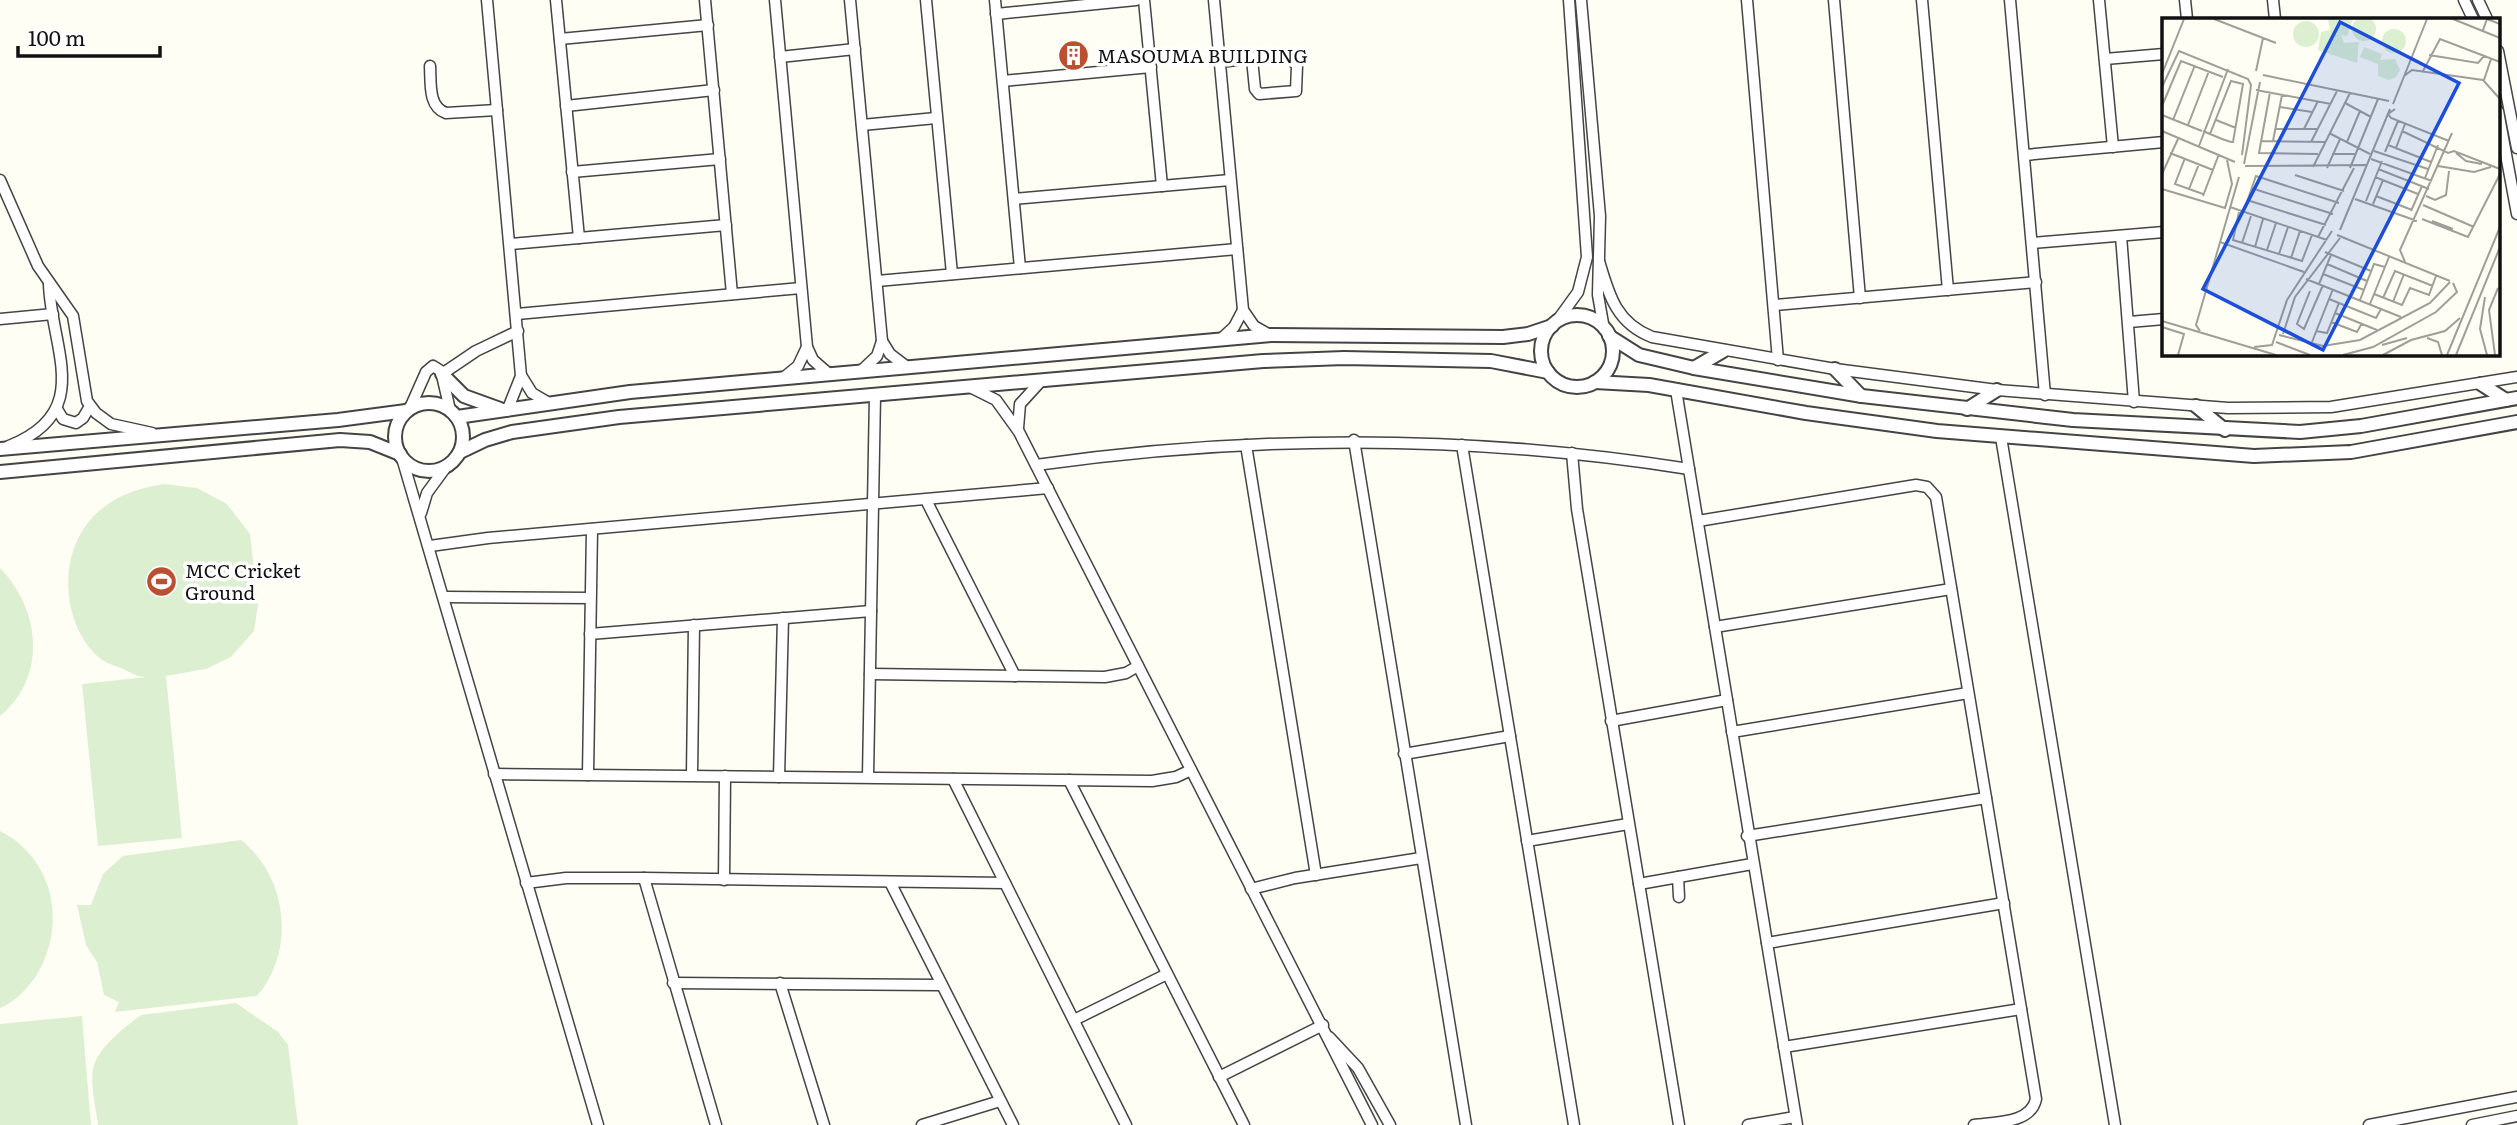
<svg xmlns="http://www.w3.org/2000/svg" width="2517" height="1125" font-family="Literata,serif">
	<rect width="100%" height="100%" fill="#fefef5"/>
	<!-- pitch -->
	<g fill="#dcf0d1">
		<path d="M164,484L197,488L227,504L250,534L258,605L254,631L231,657L206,669L166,676L182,838L98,846L82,684L146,677C137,677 129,672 121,668C113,665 103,662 97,656C57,617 58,541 104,507C122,493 141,488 164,484Z"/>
		<path d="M0,568C40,609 48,676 0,716Z"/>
		<path d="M0,831C55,859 67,926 36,976C28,988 14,1003 0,1008Z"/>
		<path d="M241,840C288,877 296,951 257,996L115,1012L119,1002L104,995L97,962L86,945L77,905H91L103,874L123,856Z"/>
		<path d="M236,1003L278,1032L288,1045L298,1125H98C96,1108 90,1085 93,1069C97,1048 125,1027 141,1015Z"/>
		<path d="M82,1016L91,1125H0V1024Z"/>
	</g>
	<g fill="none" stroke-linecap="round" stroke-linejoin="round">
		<defs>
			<g id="minor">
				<path d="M487,0L521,376L507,411"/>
				<path d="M556,0L579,238"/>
				<path d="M705,0L732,294"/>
				<path d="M775,0L807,347L813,360L829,374"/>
				<path d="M850,0L882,341L877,356L861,371"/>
				<path d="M926,0L952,274"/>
				<path d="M995,0L1020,268"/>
				<path d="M1144,0L1162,186"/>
				<path d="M1214,0L1243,310L1254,326L1270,335"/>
				<path d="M1581,0L1600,216L1598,295L1604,329"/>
				<path d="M1747,0L1778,360"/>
				<path d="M1834,0L1860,298"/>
				<path d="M1922,0L1948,290"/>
				<path d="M2010,0L2045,395"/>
				<path d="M2099,0L2113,147"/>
				<path d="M2185,0L2187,19"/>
				<path d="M2273,0L2275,19"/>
				<path d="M2464,0L2473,19"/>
				<path d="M2478,0L2487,19"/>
				<path d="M996,14L1136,0"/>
				<path d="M560,39L708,25"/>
				<path d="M2498,51L2517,148"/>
				<path d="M780,57L855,49"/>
				<path d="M2105,59L2164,54"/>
				<path d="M1220,62C1242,60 1269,53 1290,57L1297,66L1296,91L1259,94L1255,89L1252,59"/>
				<path d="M430,66C431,83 428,107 446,113L497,110"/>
				<path d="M1003,81L1151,67"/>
				<path d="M566,106L714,90"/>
				<path d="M2498,111L2517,214"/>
				<path d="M862,125L936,118"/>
				<path d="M2025,155L2164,142"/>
				<path d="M572,172L720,159"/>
				<path d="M0,180L38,266L73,316L87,401L96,413L111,424L152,433"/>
				<path d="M1014,199L1230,180"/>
				<path d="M2121,236L2134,402"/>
				<path d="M2032,243L2164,232"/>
				<path d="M511,244L726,225"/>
				<path d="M1599,261C1609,295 1616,323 1652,337L1835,369L1997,390L2228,408L2331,407L2517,377"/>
				<path d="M877,281L1237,249"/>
				<path d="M1775,305L2036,282"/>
				<path d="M517,314L801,288"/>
				<path d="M0,319L53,314"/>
				<path d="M1557,321L1578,292L1587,257L1569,0"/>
				<path d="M2129,322L2164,319"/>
				<path d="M1221,339L1234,327L1243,310"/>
				<path d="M882,341L890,354L907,367"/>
				<path d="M442,374L476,351L518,331"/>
				<path d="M522,377L532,393L549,403"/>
				<path d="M782,379L798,366L807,347"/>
				<path d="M970,387L996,400L1019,432L1372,1125"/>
				<path d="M1676,390L1797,1125"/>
				<path d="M410,408L426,372L433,366L441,371L450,410"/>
				<path d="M57,409L63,419L76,423L83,418L90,406"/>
				<path d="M1018,428L1020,404L1041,381"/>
				<path d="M2001,437L2115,1125"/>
				<path d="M1354,440L1466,1125"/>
				<path d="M1246,445L1316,875"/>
				<path d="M1462,445L1574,1125"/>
				<path d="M9,446C95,412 51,349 49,284"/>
				<path d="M1572,453L1577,509L1679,1125"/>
				<path d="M402,458L598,1125"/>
				<path d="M1036,465C1255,434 1470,434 1689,469"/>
				<path d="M926,500L1015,676"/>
				<path d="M421,513L427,493L446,467"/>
				<path d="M1698,521L1916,485L1927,487L1936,497L2036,1099C2031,1124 1994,1122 1974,1125"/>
				<path d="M430,546L488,538L1048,488"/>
				<path d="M445,597L590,598"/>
				<path d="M1715,627L1951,589"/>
				<path d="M590,634L871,611"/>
				<path d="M870,674L1105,677L1126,673L1138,666"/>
				<path d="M1611,721L1727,700"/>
				<path d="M1732,732L1968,693"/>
				<path d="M1404,754L1510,736"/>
				<path d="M494,774L1152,781L1176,777L1191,770"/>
				<path d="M588,775L592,529"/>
				<path d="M692,775L694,625"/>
				<path d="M779,777L783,618"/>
				<path d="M868,777L875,395"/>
				<path d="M953,779L1126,1125"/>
				<path d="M1069,780L1244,1125"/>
				<path d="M1747,836L1986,798"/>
				<path d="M1527,841L1628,824"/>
				<path d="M1678,877L1679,897"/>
				<path d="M644,878L716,1125"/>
				<path d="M724,880L725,776"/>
				<path d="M890,882L1013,1125"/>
				<path d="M526,883L566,878H644L1005,883"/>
				<path d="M1639,884L1752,864"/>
				<path d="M1251,889L1295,878L1421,858"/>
				<path d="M1767,943L2004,903"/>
				<path d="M673,983L940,985"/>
				<path d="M780,983L824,1125"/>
				<path d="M1074,1020L1167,974"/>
				<path d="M1329,1037L1358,1068L1390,1125"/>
				<path d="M1784,1047L2021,1009"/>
				<path d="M1219,1077L1323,1025"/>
				<path d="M922,1125L1000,1101"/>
				<path d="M1748,1125L1795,1117"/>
				<path d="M2369,1125L2517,1097"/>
				<path d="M2472,1125L2517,1116"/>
			</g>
			<g id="tertiary">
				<circle cx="1577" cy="351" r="36"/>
				<path d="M1609,336L1639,355L1694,368L1862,396L2073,420L2300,432L2361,426L2517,398"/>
				<path d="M1694,368L1723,351"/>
				<path d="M1835,369L1861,396"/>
				<path d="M442,374L464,396L500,409"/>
				<path d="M1595,382L1649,385L1806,413L1937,431L2254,456L2351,452L2517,422"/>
				<path d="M2481,384L2506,400"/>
				<circle cx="429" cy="437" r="34"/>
				<path d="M2196,406L2225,430"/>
				<path d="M1967,409L1997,390"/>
				<path d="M457,417L630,392L1271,335L1503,337L1528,334L1552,326"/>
				<path d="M0,449L338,420L406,411"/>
				<path d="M460,452L485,440L512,432L619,417L1263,361L1344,358L1491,361L1548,372"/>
				<path d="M0,472L340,440L370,442L400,454"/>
			</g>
		</defs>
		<!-- minor casing -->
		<use href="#minor" stroke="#444" stroke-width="13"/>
		<!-- tertiary casing -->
		<use href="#tertiary" stroke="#444" stroke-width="16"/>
		<!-- minor -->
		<use href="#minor" stroke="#fff" stroke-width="10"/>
		<!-- tertiary -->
		<use href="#tertiary" stroke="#fff" stroke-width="12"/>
	</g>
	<!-- icons -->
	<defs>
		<symbol id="building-disc" viewBox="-11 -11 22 22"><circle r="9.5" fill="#ba502f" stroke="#fff"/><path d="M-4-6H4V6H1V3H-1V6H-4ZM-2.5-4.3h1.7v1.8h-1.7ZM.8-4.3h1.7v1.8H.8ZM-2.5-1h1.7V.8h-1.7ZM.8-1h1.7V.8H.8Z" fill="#fff"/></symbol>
		<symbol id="stadium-disc" viewBox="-11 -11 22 22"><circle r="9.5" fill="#ba502f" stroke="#fff"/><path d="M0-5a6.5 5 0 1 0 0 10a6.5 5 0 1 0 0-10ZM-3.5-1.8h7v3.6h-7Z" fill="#fff"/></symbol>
	</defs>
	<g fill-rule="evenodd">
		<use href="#building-disc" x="1056" y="38" width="35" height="35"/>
		<use href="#stadium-disc" x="144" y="564" width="35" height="35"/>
	</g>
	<g text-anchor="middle" stroke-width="7" stroke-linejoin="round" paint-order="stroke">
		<!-- poi labels -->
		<g font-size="19" fill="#111" stroke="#fff" text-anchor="start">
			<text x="1097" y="63">MASOUMA BUILDING</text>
			<text x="185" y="578">MCC Cricket<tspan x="185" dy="22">Ground</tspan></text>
		</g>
	</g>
	<!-- overview -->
	<g transform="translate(2162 18)">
		<rect width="338" height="338" fill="#fefef5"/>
		<path d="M190 11a12 12 0 1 1 24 0a12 12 0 1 1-24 0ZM166,1H191L185,18L179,17L182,25L197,24L195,45L156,32L159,14L168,12ZM131 16a13 13 0 1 1 26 0a13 13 0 1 1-26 0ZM220 23a12 12 0 1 1 24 0a12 12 0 1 1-24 0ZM202,29L220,36L218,42L233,41L238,52L234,59L227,62L216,58V46L198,39Z" fill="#dcf0d1"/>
		<path fill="none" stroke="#9f9f9a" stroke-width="2" d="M52,1L114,25M291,1L338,20M321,12L325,1L338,6M267,37L316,45L322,38M94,53L101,20M261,53L278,21L338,44M0,56L22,1M101,57L227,83M242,58L250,52L321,62L338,81M322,62L329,41M0,69L17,33L86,61L89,67L80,137M94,72L169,86M108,74L97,135L156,136M183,85L209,99M231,86L265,1M0,88L19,43L61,59M118,89L150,94M233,91L226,96L229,100L287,123M0,97L40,113M11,102L33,47M54,102L74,110M26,107L47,53M113,111H155M142,111L156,83M0,113L73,144M41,113L48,116L60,121L69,124H71L81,66L69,63L48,116M240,113L286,135L292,133L338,151M167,115L208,136M99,123L163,124M111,123L120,77M149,124L175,73M185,124L198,93M226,127L269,144M37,128L66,51M234,130L243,106M212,133L266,151M223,134L236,103M8,135L51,152M294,135L304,143L320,146M170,136H194M23,140L13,166L41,176M209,141L270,163M82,146L98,64M83,148L204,147M276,148L312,154L329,149M151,149L188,75M165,150L178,121M188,150L216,81M216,151L267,171M0,156L16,121M133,157L182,173M213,159L256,176M263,160L276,127M89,170L171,196M0,171L63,190L70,166L65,142M27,171L37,146M41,178L57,136M214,178L250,192M264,178L273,182L284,177L287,153M193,181L255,203M85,182L164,207M204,183L220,143M211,186L221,162M261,187L312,209M68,189L165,222M249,193L260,168M77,194L71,222L140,243L150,217M81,195L94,158L177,185M260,201L306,219L338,156M270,203L291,211M178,212L228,91M175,217L288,263M156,219L192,150M58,224L142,254M80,225L89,198M93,229L101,201M105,232L114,205M163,234L209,253M117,236L126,209M129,240L138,213M243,244L238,232L290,115M165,246L205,263M161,256L202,272M144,261L239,299M157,266L169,237M148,273L135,306L142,311L161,267M212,276L240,287L248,270L267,277L274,258M323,279L318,311L325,337M221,280L233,253L271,268M167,281L214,300L219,291M198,282L212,246L223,249M231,284L242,256M208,286L227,239M338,286V317M173,295L215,312M0,303L114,337M169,304L195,314L200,305M0,309L22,316L16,337M38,313L34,307L77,159M154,313L165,315L177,285M121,316L133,279L178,220M117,317L161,328L198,322L268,285L288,264M265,320L276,324L280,337M114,324L148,337M150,324L171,271M220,327L245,320M92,329L110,327L125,282L170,213M181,337L211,329L274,294L295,274L291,265M221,337L249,322L283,313L298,300M285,337L338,209M294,337L338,229M333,337L327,292L336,270"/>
		<path fill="#1d4ed8" fill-opacity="0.15" stroke="#1d4ed8" stroke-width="3.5" d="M178,4L297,65L161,332L41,271Z"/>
		<rect width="338" height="338" fill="none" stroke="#111" stroke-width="3.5"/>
	</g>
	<!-- scale -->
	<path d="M18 46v10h142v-10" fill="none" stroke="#111111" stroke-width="3.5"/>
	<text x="28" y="46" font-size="21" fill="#111111" stroke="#ffffff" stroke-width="5" paint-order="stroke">100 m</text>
</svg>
